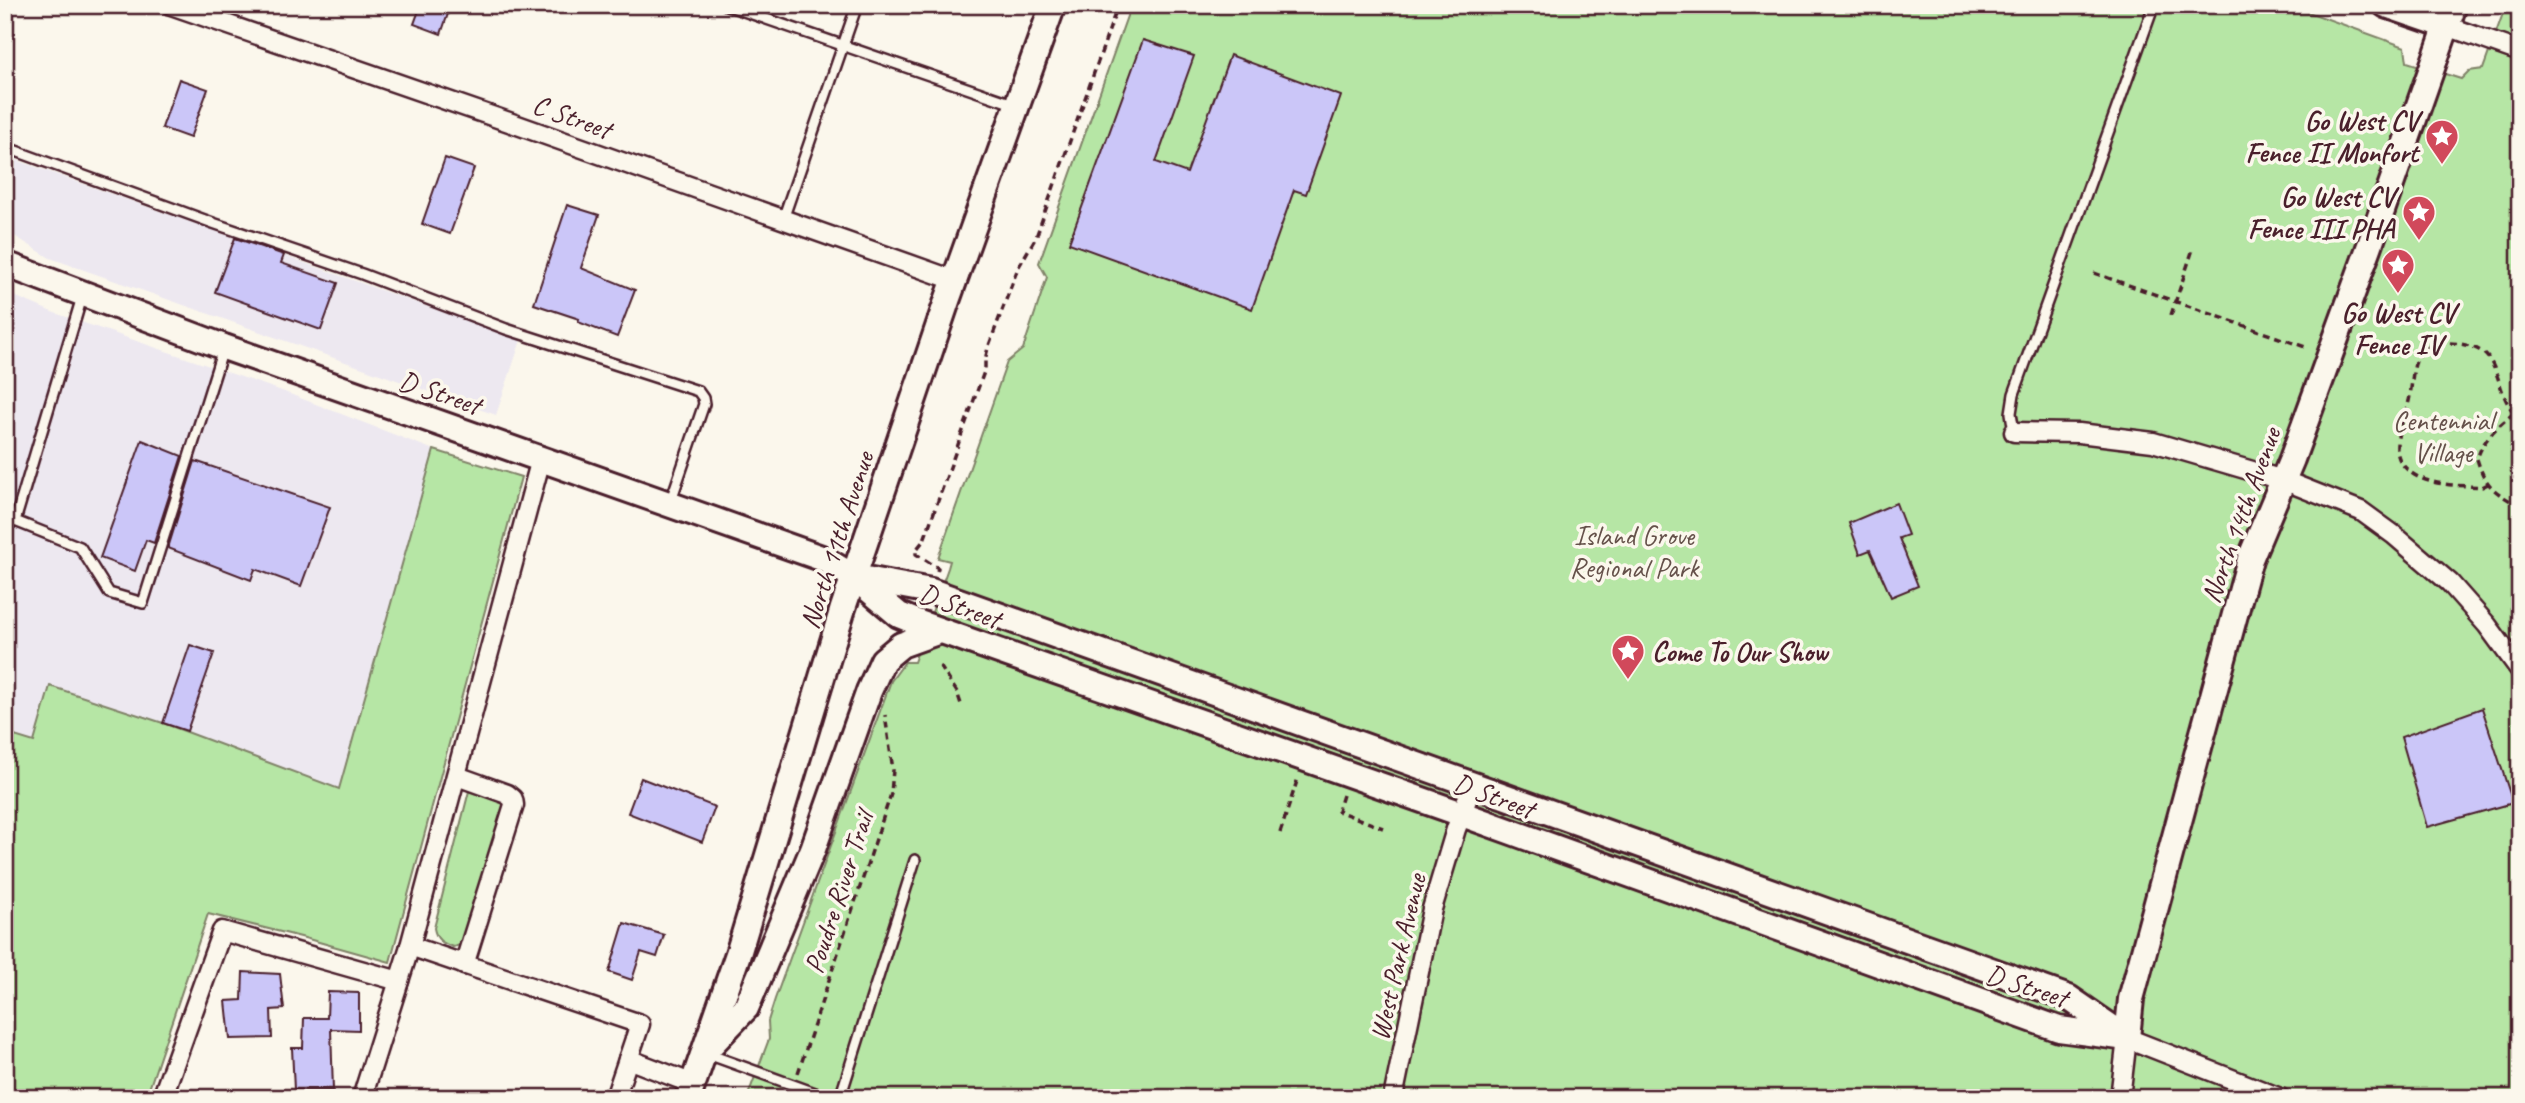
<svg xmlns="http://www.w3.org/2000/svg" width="2525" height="1103" font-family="Caveat,sans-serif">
	<rect width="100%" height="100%" fill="#fbf7ec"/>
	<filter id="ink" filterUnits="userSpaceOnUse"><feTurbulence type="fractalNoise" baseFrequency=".0143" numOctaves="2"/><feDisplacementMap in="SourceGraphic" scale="14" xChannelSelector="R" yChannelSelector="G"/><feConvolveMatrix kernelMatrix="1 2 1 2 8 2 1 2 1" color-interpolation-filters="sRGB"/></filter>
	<g filter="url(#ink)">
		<!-- built -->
		<g fill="#ede8f0">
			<path d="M5,156L521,340L496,415L50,258L5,230Z"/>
			<path d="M5,292L52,312L282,391L434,450L339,790L163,723L51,686L34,743L5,733Z"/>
		</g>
		<!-- green -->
		<g fill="#b6e6a5" stroke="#808268" stroke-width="2">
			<path d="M1131,5H2289L2405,47L2407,62L2461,79L2469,71L2483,69L2506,5H2520V1098H747L769,1039L768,1021L775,999L891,681L905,662H914L948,568L950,561L938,558L1007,362L1023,349L1047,277L1039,263Z"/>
			<path d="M434,450L521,477L390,962L301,937L208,914L146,1098H5V733L34,742L50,686L163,723L339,789Z"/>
			<path d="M469,791L499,800L505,805L506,818L464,944L453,947C442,943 436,940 434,928Z"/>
		</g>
		<!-- building -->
		<g fill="#cbc6f8" stroke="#4a1f2b" stroke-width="2">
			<path d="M421,5H451L441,34L414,24Z"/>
			<path d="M1143,40L1194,56L1156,162L1187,173L1230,55L1341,96L1306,194L1294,190L1252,309L1069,243Z"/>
			<path d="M179,79L208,89L190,138L162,128Z"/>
			<path d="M445,158L474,168L450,234L422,224Z"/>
			<path d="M567,205L599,215L581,268L635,290L617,337L578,322L579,319L534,304Z"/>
			<path d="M235,238L284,255L281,263L338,283L321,330L215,292Z"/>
			<path d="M142,440L182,456L154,543L146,540L135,571L100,558Z"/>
			<path d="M195,461L330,507L301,586L255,569L251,580L168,548Z"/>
			<path d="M1896,503L1908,535L1899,538L1918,586L1891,597L1870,550L1860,554L1849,523Z"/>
			<path d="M190,645L214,653L187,731L163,723Z"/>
			<path d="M2482,708L2513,803L2427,827L2401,737Z"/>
			<path d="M641,778L715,807L702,842L628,813Z"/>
			<path d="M624,923L664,935L657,957L641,952L632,980L609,972Z"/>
			<path d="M243,972L280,974L284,1009L271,1010L272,1038L230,1039L226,1001L242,1000Z"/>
			<path d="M328,992L359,993V1030L331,1029L333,1090H294L292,1048H303L304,1018H327Z"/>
		</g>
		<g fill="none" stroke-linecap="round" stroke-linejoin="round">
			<defs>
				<g id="lane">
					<path d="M726,5L1016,105"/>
					<path d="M5,147L213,223L362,274L506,329L698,391L703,398L704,404L670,503"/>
					<path d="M783,219L857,5"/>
					<path d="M82,297L15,521L80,547L109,593L143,603L223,349"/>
					<path d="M2014,432L2011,413L2014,394L2154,5"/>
					<path d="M705,1053L829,1098"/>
					<path d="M840,1098L915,860"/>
				</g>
				<g id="street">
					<path d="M171,5L509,122L954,280"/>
					<path d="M2447,26L2520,52"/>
					<path d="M2014,432L2079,433L2153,442L2283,480L2361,511L2394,535L2450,583L2487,625L2520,670"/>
					<path d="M457,776L507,794L513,799L514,805L464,965"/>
					<path d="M410,946L640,1024L615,1098"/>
					<path d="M628,1059L693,1084"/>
					<path d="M162,1098L222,931L399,981"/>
					<path d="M362,1098L410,946L541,459"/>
					<path d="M1393,1098L1432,909L1456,829L1472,786"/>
					<path d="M2120,1098L2127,1038L2280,1098"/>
				</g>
				<g id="secondary">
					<path d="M2386,5L2447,26"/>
					<path d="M5,264L224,347L824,559L854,577L899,615L919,623L1462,814L2059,1029L2127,1038"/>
					<path d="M855,577L931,591L2069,998L2124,1036"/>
					<path d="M2127,1038L2131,999L2250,559L2292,459L2370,245L2454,5"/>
					<path d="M709,1047L746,1008L813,849L869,691L883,660L901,645L940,631"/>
					<path d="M688,1098L739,951L843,608L948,298L1053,5"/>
				</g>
			</defs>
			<!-- lane casing -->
			<use href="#lane" stroke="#4a1f2b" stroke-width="14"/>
			<!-- street casing -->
			<use href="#street" stroke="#4a1f2b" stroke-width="23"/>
			<!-- secondary casing -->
			<use href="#secondary" stroke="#4a1f2b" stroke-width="30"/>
			<!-- path -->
			<g stroke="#4a1f2b" stroke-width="3.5" stroke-dasharray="7 5" stroke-linecap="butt">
				<path d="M2094,273L2308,348"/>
				<path d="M2171,315L2193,249"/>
				<path d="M2514,413C2498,426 2483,439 2477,459C2485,486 2495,493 2520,506"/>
				<path d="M2488,484L2482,487C2459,485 2426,486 2409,471C2385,452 2403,425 2409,401C2415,373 2408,344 2448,343C2458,343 2470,345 2479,350C2502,362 2497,403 2520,417"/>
				<path d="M937,571L938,568L916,554V550L924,540L985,369V360L988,348L1018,268L1036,237L1118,5"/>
				<path d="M940,666L957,692L962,707"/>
				<path d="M1343,795L1338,811L1383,828"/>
				<path d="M1280,833L1298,778"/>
				<path d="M798,1073L891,794L893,770L885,715"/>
			</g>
			<!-- lane -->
			<use href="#lane" stroke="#fbf7ec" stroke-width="9"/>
			<!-- street -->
			<use href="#street" stroke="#fbf7ec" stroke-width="18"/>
			<!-- secondary -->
			<use href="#secondary" stroke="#fbf7ec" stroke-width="24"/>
		</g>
	</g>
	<!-- icons -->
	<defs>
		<symbol id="sight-pin" viewBox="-11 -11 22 30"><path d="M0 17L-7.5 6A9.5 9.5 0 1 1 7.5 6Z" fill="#d1495b" stroke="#fbf7ec"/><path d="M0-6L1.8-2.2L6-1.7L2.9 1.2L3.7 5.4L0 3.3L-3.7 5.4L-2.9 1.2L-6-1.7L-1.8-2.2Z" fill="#fff"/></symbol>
	</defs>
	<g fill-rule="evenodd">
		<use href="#sight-pin" x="2423" y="117" width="38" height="52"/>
		<use href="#sight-pin" x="2400" y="193" width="38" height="52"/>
		<use href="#sight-pin" x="2379" y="246" width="38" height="52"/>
		<use href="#sight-pin" x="1609" y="632" width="38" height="52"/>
	</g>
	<g text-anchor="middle" stroke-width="7" stroke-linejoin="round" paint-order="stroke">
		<!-- street labels -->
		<g font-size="28" fill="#4a1f2b" stroke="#fbf7ec">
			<text transform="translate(572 116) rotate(20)" y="10">C Street</text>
			<text transform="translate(440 392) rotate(19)" y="10">D Street</text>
			<text transform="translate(2240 515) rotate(-70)" y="10">North 14th Avenue</text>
			<text transform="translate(836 540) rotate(-72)" y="10">North 11th Avenue</text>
			<text transform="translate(960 605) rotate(20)" y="10">D Street</text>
			<text transform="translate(1494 795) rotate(20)" y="10">D Street</text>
			<text transform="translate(838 892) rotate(-72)" y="10">Poudre River Trail</text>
			<text transform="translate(1397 957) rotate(-77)" y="10">West Park Avenue</text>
			<text transform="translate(2027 985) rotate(18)" y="10">D Street</text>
		</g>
		<!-- poi labels -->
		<g font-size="28" font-weight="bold" fill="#4a1f2b" stroke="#fbf7ec" text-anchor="end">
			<text x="2418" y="130">Go West CV<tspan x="2418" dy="32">Fence II Monfort</tspan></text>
			<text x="2394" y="206">Go West CV<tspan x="2394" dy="32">Fence III PHA</tspan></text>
			<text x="2398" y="322" text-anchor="middle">Go West CV<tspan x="2398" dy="32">Fence IV</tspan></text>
			<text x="1652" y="661" text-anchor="start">Come To Our Show</text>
		</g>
		<!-- park labels -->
		<g font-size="28" fill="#65514a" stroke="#fbf7ec">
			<text x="2443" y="430">Centennial<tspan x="2443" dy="32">Village</tspan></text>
			<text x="1634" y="545">Island Grove<tspan x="1634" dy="32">Regional Park</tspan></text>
		</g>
	</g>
	<!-- margin -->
	<rect width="2525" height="1103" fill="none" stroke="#fbf7ec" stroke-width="28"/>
	<rect x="14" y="14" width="2497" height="1075" fill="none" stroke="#4a1f2b" stroke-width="2.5" filter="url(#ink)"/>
</svg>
